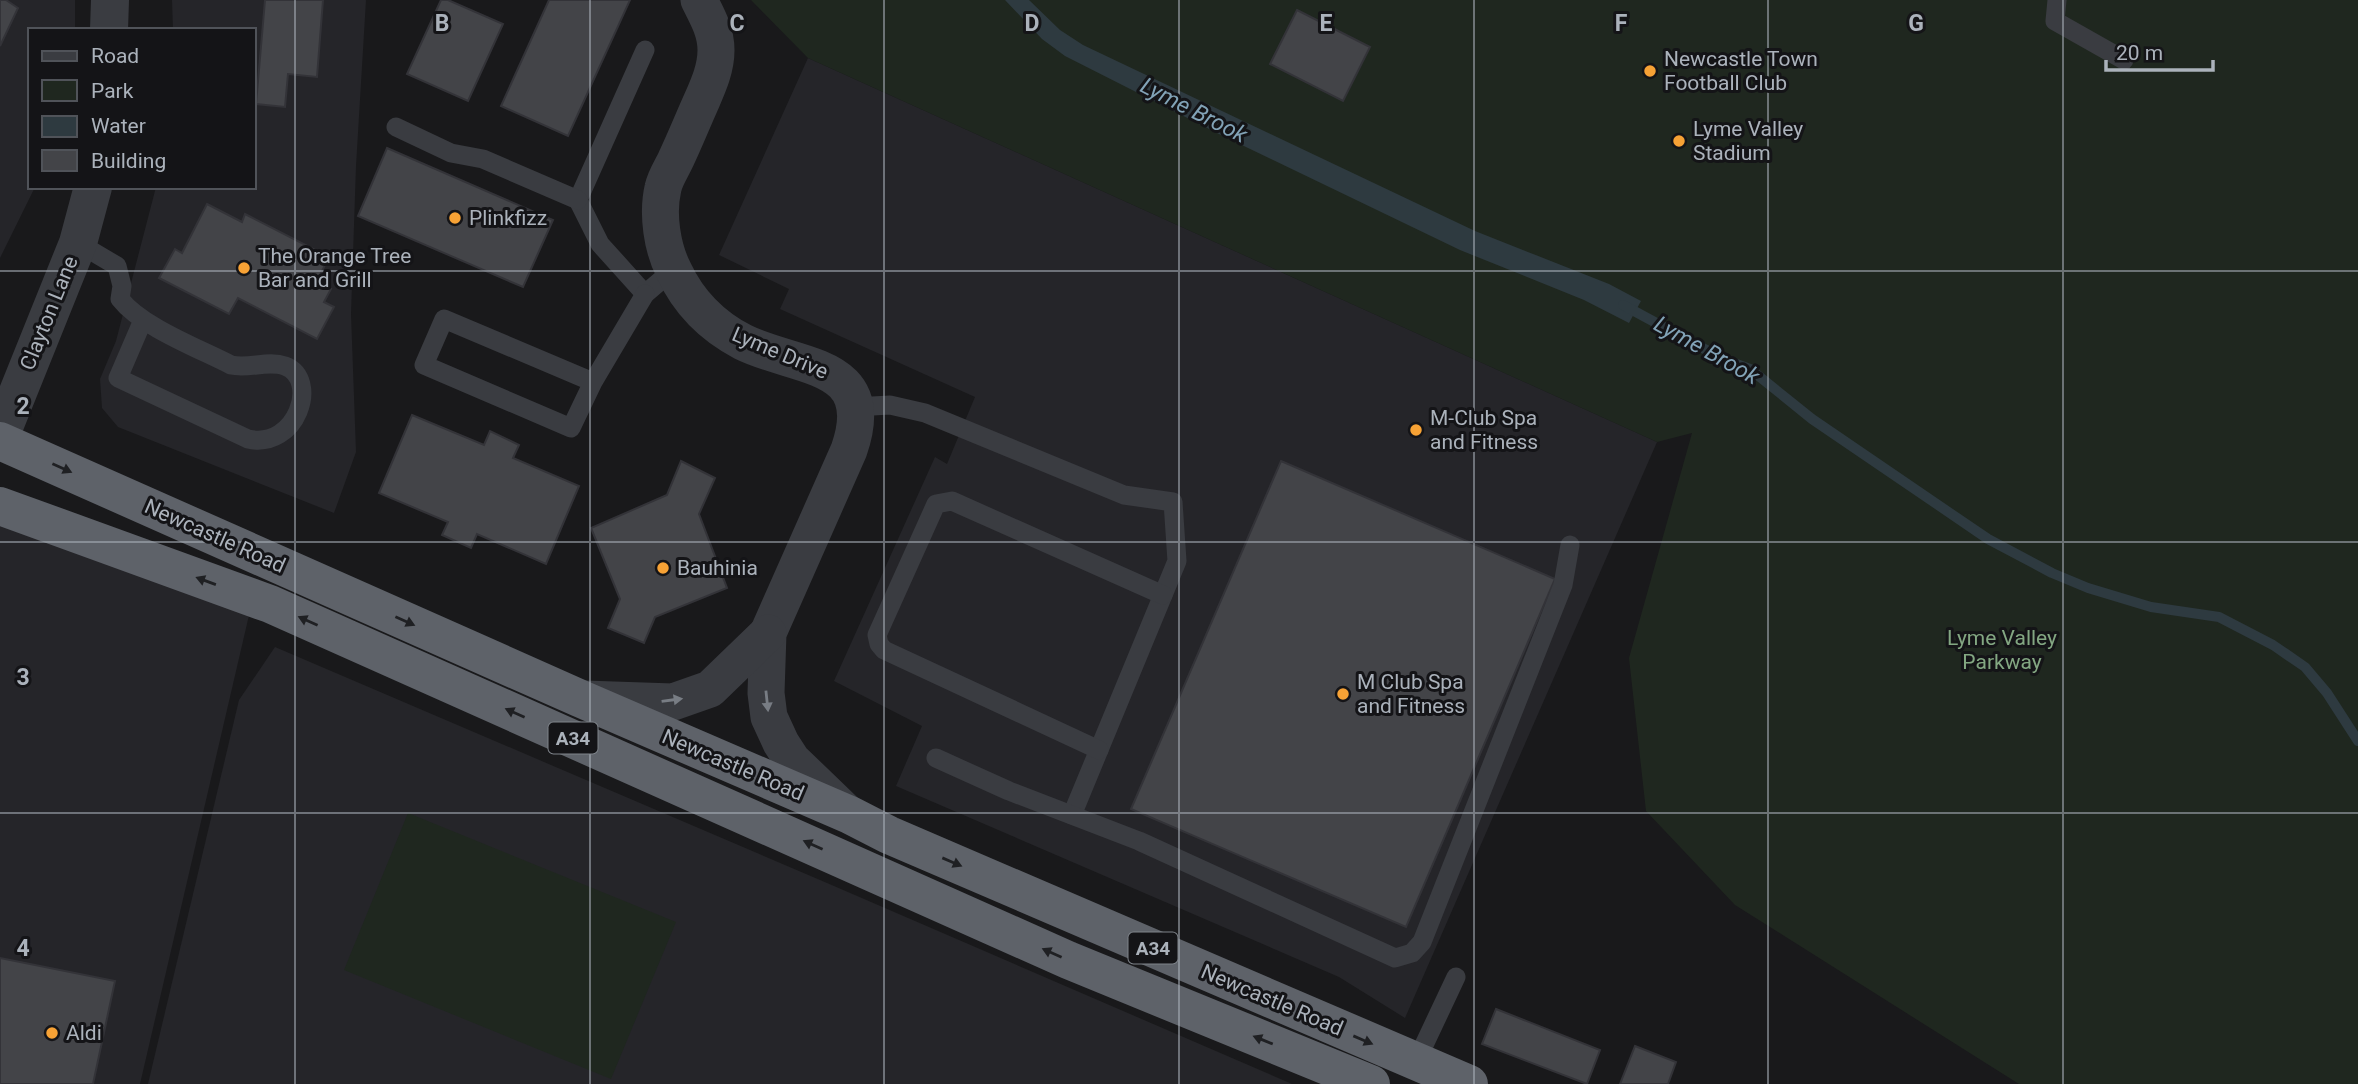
<svg xmlns="http://www.w3.org/2000/svg" width="2358" height="1084" font-family="Roboto,sans-serif">
	<rect width="100%" height="100%" fill="#19191b"/>
	<!-- built -->
	<g fill="#252529">
		<path d="M0,0H75V30H30V187H35L0,258Z"/>
		<path d="M172,0H366L356,166L351,314L356,452L334,513L118,427L102,408L100,379L116,341L156,187H254V30H173Z"/>
		<path d="M808,58L1657,442L1405,1018L1339,977L896,786L922,726L834,681L935,457L947,464L975,397L780,309L789,289L719,255Z"/>
		<path d="M0,506L253,598L140,1084H0Z"/>
		<path d="M275,647L827,883L1292,1084H148L239,700Z"/>
	</g>
	<!-- green -->
	<g fill="#1f271f">
		<path d="M751,0H2358V1084H2019L1735,905L1646,811L1629,658L1692,433L1657,442L808,58Z"/>
		<path d="M408,813L676,922L611,1079L344,970Z"/>
	</g>
	<!-- water -->
	<path fill="#2e3a40" d="M1005,0H1029L1060,30L1083,45L1475,231L1609,284L1641,301L1629,323L1584,300L1460,250L1221,135L1065,56L1042,39Z"/>
	<g fill="none" stroke-linecap="round" stroke-linejoin="round">
		<!-- stream -->
		<path stroke="#2e3a40" stroke-width="10" d="M1623,305L1723,359L1750,369L1812,419L1988,539L2052,573L2088,588L2151,607L2219,617L2273,645L2305,667L2327,693L2358,741"/>
	</g>
	<!-- building -->
	<g fill="#434448" stroke="#333338" stroke-width="2">
		<path d="M0,0H6L18,8L0,46Z"/>
		<path d="M265,0H323L317,77L288,74L285,107L256,104Z"/>
		<path d="M441,0H448L503,24L468,101L407,74Z"/>
		<path d="M549,0H630L568,136L501,106Z"/>
		<path d="M1297,10L1370,47L1343,101L1270,64Z"/>
		<path d="M387,148L553,220L523,287L358,216Z"/>
		<path d="M207,204L242,222L245,214L329,257L317,281L331,289L324,302L334,307L317,339L238,298L229,314L159,278L175,249L182,253Z"/>
		<path d="M412,415L484,445L490,431L519,445L513,458L579,486L546,564L477,534L471,548L442,535L448,522L379,493Z"/>
		<path d="M681,461L715,478L699,514L727,588L655,617L644,643L608,628L620,599L591,528L667,495Z"/>
		<path d="M1281,461L1555,579L1406,927L1131,809Z"/>
		<path d="M0,958L115,981L93,1084H0Z"/>
		<path d="M1496,1009L1600,1050L1587,1084L1482,1044Z"/>
		<path d="M1635,1046L1676,1062L1668,1084H1620Z"/>
	</g>
	<g fill="none" stroke-linecap="round" stroke-linejoin="round">
		<!-- service -->
		<g stroke="#3a3c41" stroke-width="19">
			<path d="M2057,0L2055,21L2124,60"/>
			<path d="M645,50L578,200L600,244L645,294L673,270"/>
			<path d="M396,127L451,153L483,159L578,200"/>
			<path d="M78,243L117,266L122,286L120,299C142,327 198,348 231,365C249,369 268,360 285,366C320,379 297,450 248,439L118,378L143,320"/>
			<path d="M593,382L444,319L424,365L571,428L593,382L645,294"/>
			<path d="M855,407L890,405L925,413L1124,495L1173,502L1177,561L1072,815"/>
			<path d="M1099,750L884,650L879,644L877,635L936,504L952,501L1163,595"/>
			<path d="M936,758L1009,791L1139,841L1395,958L1412,953L1422,942L1563,585L1570,545"/>
			<path d="M1416,1062L1456,977"/>
		</g>
		<!-- minor -->
		<g stroke="#3a3c41" stroke-width="37">
			<path d="M699,0C707,16 716,31 716,50C716,68 709,84 702,100C693,120 685,140 676,159C672,168 665,178 663,188C657,214 662,248 674,271C689,303 712,326 743,342C797,369 880,361 849,450L768,633L766,693L769,717L781,743L792,760L845,811"/>
			<path d="M584,699L673,702L710,689L768,633"/>
		</g>
		<!-- tertiary -->
		<g stroke="#3a3c41" stroke-width="38">
			<path d="M109,30L110,0"/>
			<path d="M0,437L78,243L93,187"/>
		</g>
		<!-- trunk -->
		<g stroke="#5e6269" stroke-width="38">
			<path d="M0,441L579,698L850,815L889,835L1469,1084"/>
			<path d="M0,506L270,604L1068,960L1371,1084"/>
		</g>
	</g>
	<!-- one-way arrows -->
	<defs><path id="oneway-solid" d="M-6-.8H1V-3.2L6.5 0L1 3.2V.8H-6Z" transform="scale(1.75)"/></defs>
	<g fill="#1f2023">
		<use href="#oneway-solid" transform="translate(62 468) rotate(24)"/>
		<use href="#oneway-solid" transform="translate(206 581) rotate(-160)"/>
		<use href="#oneway-solid" transform="translate(308 621) rotate(-156)"/>
		<use href="#oneway-solid" transform="translate(405 621) rotate(24)"/>
		<use href="#oneway-solid" transform="translate(515 713) rotate(-156)"/>
		<use href="#oneway-solid" transform="translate(813 845) rotate(-156)"/>
		<use href="#oneway-solid" transform="translate(952 862) rotate(23)"/>
		<use href="#oneway-solid" transform="translate(1052 953) rotate(-156)"/>
		<use href="#oneway-solid" transform="translate(1263 1040) rotate(-158)"/>
		<use href="#oneway-solid" transform="translate(1363 1040) rotate(23)"/>
	</g>
	<g fill="#787d84">
		<use href="#oneway-solid" transform="translate(672 700) rotate(-8)"/>
		<use href="#oneway-solid" transform="translate(767 701) rotate(84)"/>
	</g>
	<!-- grid -->
	<path fill="none" stroke="#abb2bb" stroke-width="2" stroke-opacity="0.55" d="M295,0V1084M590,0V1084M884,0V1084M1179,0V1084M1474,0V1084M1768,0V1084M2063,0V1084M0,271H2358M0,542H2358M0,813H2358"/>
	<!-- markers -->
	<g fill="#f7a235" stroke="#141417" stroke-width="2.5">
		<circle cx="1650" cy="71" r="7"/>
		<circle cx="1679" cy="141" r="7"/>
		<circle cx="455" cy="218" r="7"/>
		<circle cx="244" cy="268" r="7"/>
		<circle cx="1416" cy="430" r="7"/>
		<circle cx="663" cy="568" r="7"/>
		<circle cx="1343" cy="694" r="7"/>
		<circle cx="52" cy="1033" r="7"/>
	</g>
	<g text-anchor="middle" stroke-width="6" stroke-linejoin="round" paint-order="stroke">
		<!-- shield labels -->
		<g fill="#141417" stroke="#7e838a" stroke-width="2">
			<rect x="548.5" y="722.5" width="49" height="31" rx="5"/>
			<rect x="1128.5" y="932.5" width="49" height="31" rx="5"/>
		</g>
		<g font-size="19" font-weight="bold" fill="#abb2bb">
			<text x="573" y="745">A34</text>
			<text x="1153" y="955">A34</text>
		</g>
		<!-- poi labels -->
		<g font-size="21" fill="#abb2bb" stroke="#141417" text-anchor="start">
			<text x="1664" y="66">Newcastle Town<tspan x="1664" dy="24">Football Club</tspan></text>
			<text x="1693" y="136">Lyme Valley<tspan x="1693" dy="24">Stadium</tspan></text>
			<text x="469" y="225">Plinkfizz</text>
			<text x="258" y="263">The Orange Tree<tspan x="258" dy="24">Bar and Grill</tspan></text>
			<text x="1430" y="425">M-Club Spa<tspan x="1430" dy="24">and Fitness</tspan></text>
			<text x="677" y="575">Bauhinia</text>
			<text x="1357" y="689">M Club Spa<tspan x="1357" dy="24">and Fitness</tspan></text>
			<text x="66" y="1040">Aldi</text>
		</g>
		<!-- street labels -->
		<g font-size="21" fill="#abb2bb" stroke="#141417">
			<text transform="translate(49 313) rotate(-68)" y="7">Clayton Lane</text>
			<text transform="translate(780 353) rotate(23)" y="7">Lyme Drive</text>
			<text transform="translate(215 536) rotate(24)" y="7">Newcastle Road</text>
			<text transform="translate(733 765) rotate(23)" y="7">Newcastle Road</text>
			<text transform="translate(1272 1000) rotate(23)" y="7">Newcastle Road</text>
		</g>
		<!-- park labels -->
		<g font-size="21" fill="#83a782" stroke="#141417">
			<text x="2002" y="645">Lyme Valley<tspan x="2002" dy="24">Parkway</tspan></text>
		</g>
		<!-- water labels -->
		<g font-size="23" font-style="italic" fill="#82a3b7" stroke="#141417">
			<text transform="translate(1194 110) rotate(27)" y="8">Lyme Brook</text>
			<text transform="translate(1707 350) rotate(29)" y="8">Lyme Brook</text>
		</g>
	</g>
	<g font-size="23" text-anchor="middle" font-weight="bold" fill="#abb2bb" stroke="#141417" stroke-width="6" stroke-linejoin="round" paint-order="stroke">
		<text x="442" y="31">B</text>
		<text x="737" y="31">C</text>
		<text x="1032" y="31">D</text>
		<text x="1326" y="31">E</text>
		<text x="1621" y="31">F</text>
		<text x="1916" y="31">G</text>
		<text x="23" y="414">2</text>
		<text x="23" y="685">3</text>
		<text x="23" y="956">4</text>
	</g>
	<!-- legend -->
	<rect x="28" y="28" width="228" height="161" fill="#141417" stroke="#505359" stroke-width="2"/>
	<rect x="42" y="51" width="35" height="10" fill="#3a3c41" stroke="#505359" stroke-width="2"/>
	<text x="91" y="63" font-size="21" fill="#abb2bb">Road</text>
	<rect x="42" y="80" width="35" height="21" fill="#1f271f" stroke="#505359" stroke-width="2"/>
	<text x="91" y="98" font-size="21" fill="#abb2bb">Park</text>
	<rect x="42" y="116" width="35" height="21" fill="#2e3a40" stroke="#505359" stroke-width="2"/>
	<text x="91" y="133" font-size="21" fill="#abb2bb">Water</text>
	<rect x="42" y="150" width="35" height="21" fill="#434448" stroke="#505359" stroke-width="2"/>
	<text x="91" y="168" font-size="21" fill="#abb2bb">Building</text>
	<!-- scale -->
	<path d="M2106 60v10h107v-10" fill="none" stroke="#abb2bb" stroke-width="3.5"/>
	<text x="2116" y="60" font-size="21" fill="#abb2bb" stroke="#141417" stroke-width="5" paint-order="stroke">20 m</text>
</svg>
